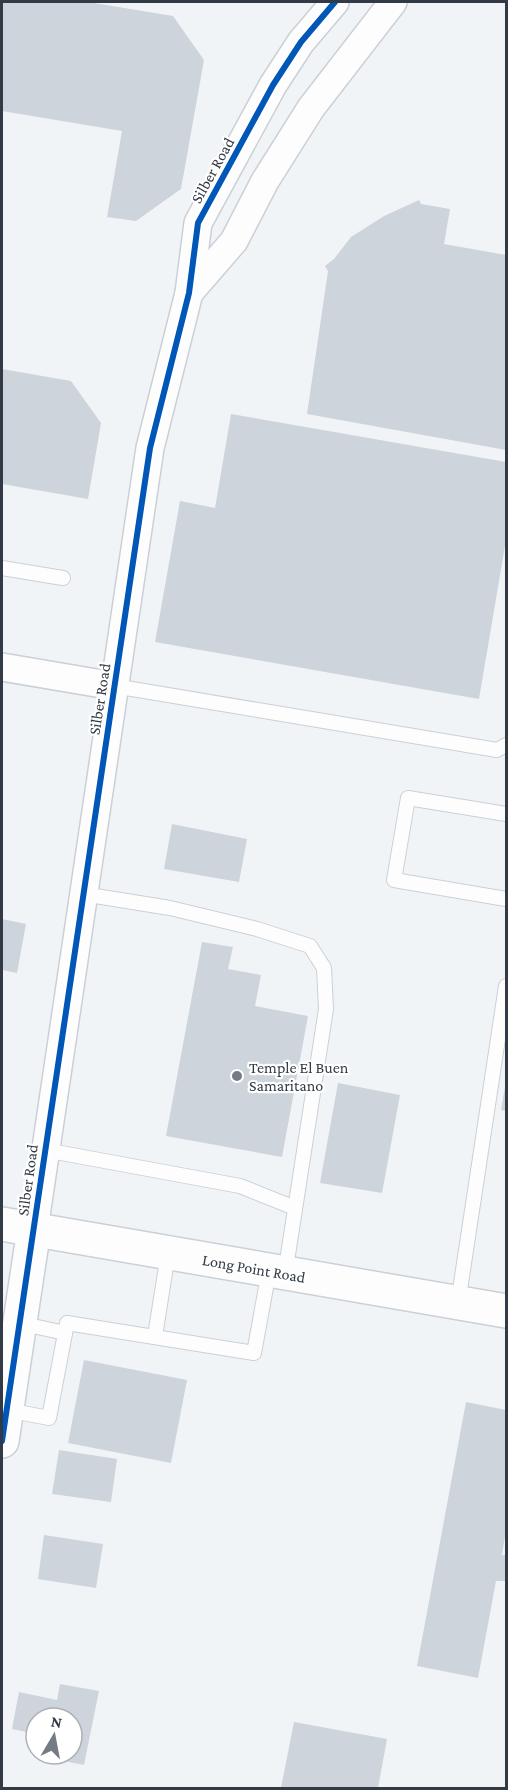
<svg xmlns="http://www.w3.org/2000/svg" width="508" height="1790" font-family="'Crimson Pro',serif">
	<rect width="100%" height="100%" fill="#f1f4f7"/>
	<!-- building -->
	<g fill="#ced4dc">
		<path d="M2,2H88L173,16L204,60L181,189L136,221L107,217L122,131L2,111Z"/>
		<path d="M419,200L421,204L450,209L444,244L506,255V450L307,414L328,271L325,266L334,259L351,237L384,216Z"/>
		<path d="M2,369L71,381L101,423L88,499L2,484Z"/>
		<path d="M231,414L506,462V540L479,699L155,642L180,501L215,508Z"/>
		<path d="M172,824L247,839L239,882L164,869Z"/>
		<path d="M2,919L26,924L17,973L2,970Z"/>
		<path d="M202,942L233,947L228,969L261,975L255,1006L308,1016L282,1157L166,1136Z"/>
		<path d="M338,1083L400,1095L382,1193L320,1183Z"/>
		<path d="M505,1087H506V1111L501,1110Z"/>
		<path d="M84,1360L187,1380L171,1463L68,1443Z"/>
		<path d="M466,1402L506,1410V1530L502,1555H506V1581H496L478,1678L417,1666Z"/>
		<path d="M59,1450L117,1459L111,1502L52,1494Z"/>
		<path d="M44,1535L103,1544L96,1588L38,1579Z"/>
		<path d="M60,1684L99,1691L84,1765L64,1761L66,1754H72V1718H36V1734L12,1729L19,1692L57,1700Z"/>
		<path d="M294,1722L387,1739L378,1788H281Z"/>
	</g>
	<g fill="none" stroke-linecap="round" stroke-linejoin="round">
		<defs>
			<g id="lane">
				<path d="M2,568L63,578"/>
				<path d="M114,686L497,750L506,745"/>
				<path d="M506,814L408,798L394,880L506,899"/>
				<path d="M83,894L170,908L257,929L310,946L324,968L326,1009L285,1274"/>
				<path d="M45,1150L240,1186L295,1208"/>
				<path d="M458,1303L506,986"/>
				<path d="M19,1323L65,1333"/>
				<path d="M155,1336L168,1254"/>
				<path d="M7,1410L49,1418L67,1323L254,1353L269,1271"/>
			</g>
			<g id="street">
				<path d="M189,293L234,241L265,181L311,108L393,2"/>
				<path d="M2,667L114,686"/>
				<path d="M34,1229L150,448L189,293L198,223L273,85L301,42L335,2"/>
			</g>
			<g id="secondary">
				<path d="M2,1224L506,1311"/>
				<path d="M2,1441L34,1229"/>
			</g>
		</defs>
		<!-- lane casing -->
		<use href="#lane" stroke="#cbd0d7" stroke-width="16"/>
		<!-- street casing -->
		<use href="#street" stroke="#cbd0d7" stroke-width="30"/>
		<!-- secondary casing -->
		<use href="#secondary" stroke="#cbd0d7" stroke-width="36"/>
		<!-- lane -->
		<use href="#lane" stroke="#fdfdfe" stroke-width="14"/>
		<!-- street -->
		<use href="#street" stroke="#fdfdfe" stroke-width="27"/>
		<!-- secondary -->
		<use href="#secondary" stroke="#fdfdfe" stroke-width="33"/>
		<defs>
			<path id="cycleway" d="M2,1441L150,448L189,293L198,223L273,85L301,42L335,2"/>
		</defs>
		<!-- cycleway casing -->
		<use href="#cycleway" stroke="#fff" stroke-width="10"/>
		<!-- cycleway -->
		<use href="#cycleway" stroke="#0057b8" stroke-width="6"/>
	</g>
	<!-- markers -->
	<circle fill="#747b83" stroke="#fff" stroke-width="2" cx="237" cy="1076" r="6"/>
	<g text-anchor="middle" stroke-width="4.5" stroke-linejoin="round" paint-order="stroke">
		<!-- street labels -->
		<g font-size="16" fill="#313a45" stroke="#fff">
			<text transform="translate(212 170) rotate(-61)" y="6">Silber Road</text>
			<text transform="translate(99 699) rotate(-81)" y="6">Silber Road</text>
			<text transform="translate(27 1180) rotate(-82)" y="6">Silber Road</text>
			<text transform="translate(254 1268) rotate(10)" y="6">Long Point Road</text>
		</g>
		<!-- poi labels -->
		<g font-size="16" fill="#313a45" stroke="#fff" text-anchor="start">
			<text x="249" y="1073">Temple El Buen<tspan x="249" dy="18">Samaritano</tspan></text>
		</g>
	</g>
	<!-- border -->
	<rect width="508" height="1790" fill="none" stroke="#313a45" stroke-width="6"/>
	<!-- north arrow -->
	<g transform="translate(54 1736) rotate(10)"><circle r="28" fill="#ffffff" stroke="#adb0b5" stroke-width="1.5"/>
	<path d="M0-4.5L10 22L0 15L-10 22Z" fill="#747b83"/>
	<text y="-9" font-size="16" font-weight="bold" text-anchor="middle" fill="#313a45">N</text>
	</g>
</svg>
